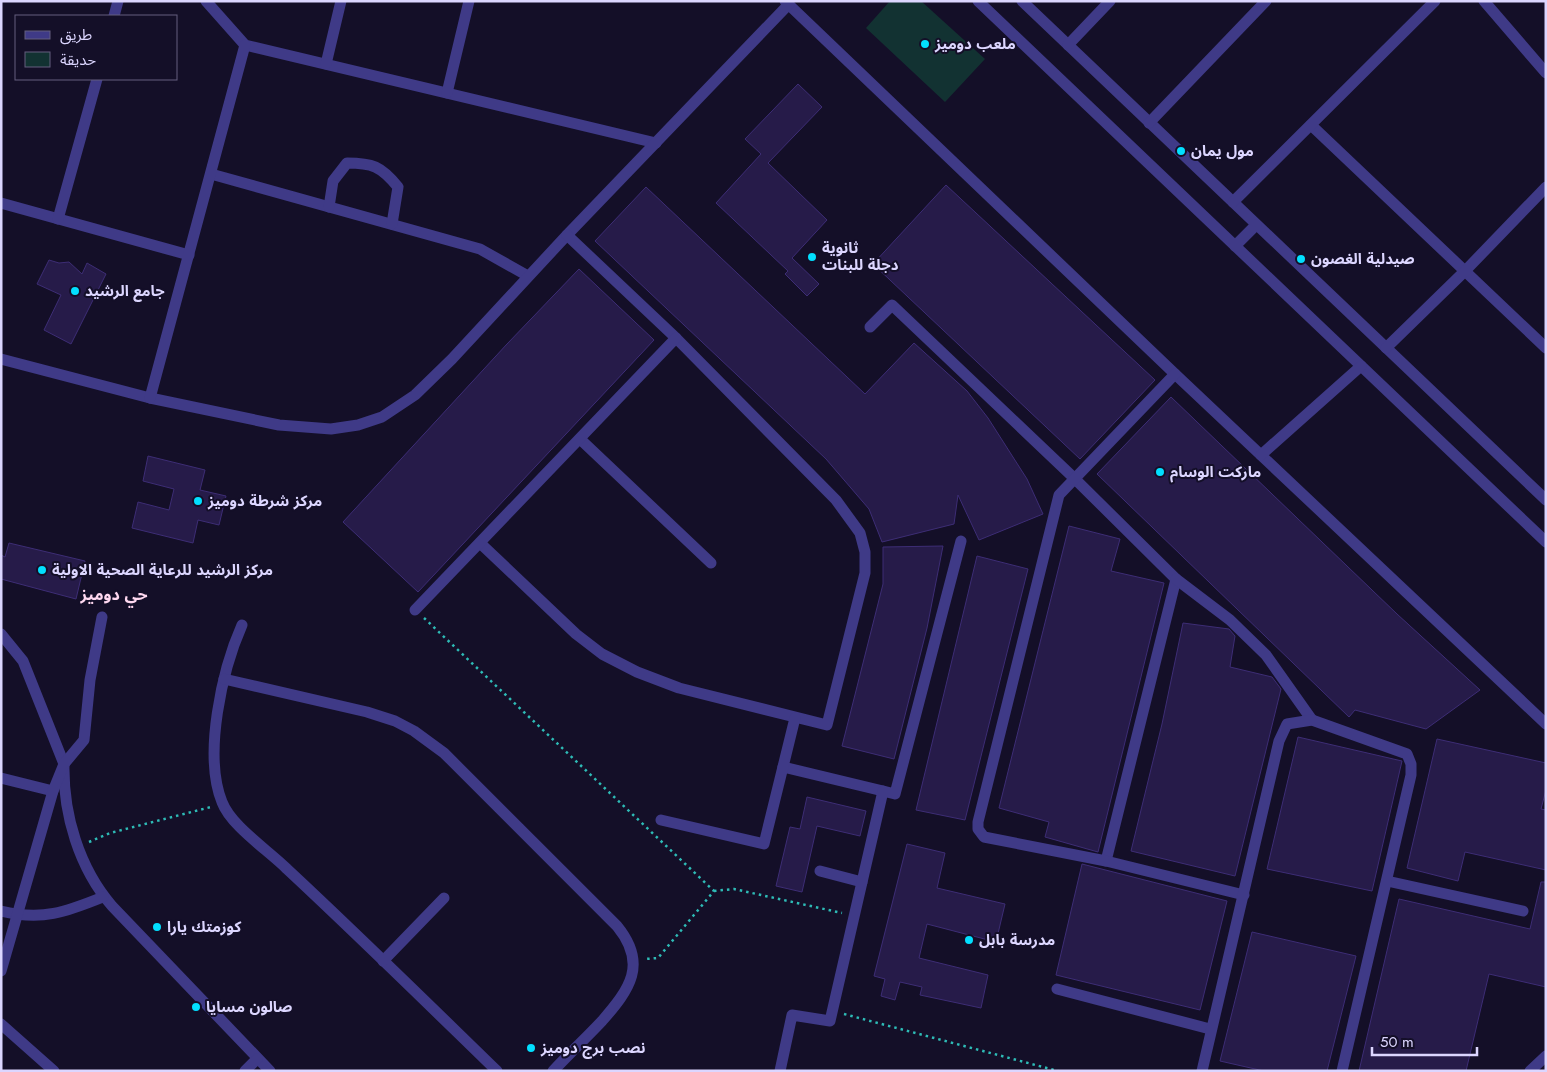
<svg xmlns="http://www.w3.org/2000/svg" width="1547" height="1072" font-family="Jost,'Noto Sans Arabic',sans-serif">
	<rect width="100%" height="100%" fill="#140f28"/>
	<!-- green -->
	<path fill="#123232" d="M890,1H921L985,59L945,102L866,28Z"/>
	<!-- building -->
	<g fill="#261b49" stroke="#3d2d75">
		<path d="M798,84L822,107L768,163L827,220L792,258L819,284L807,296L785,274L788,271L716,203L761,154L745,139Z"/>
		<path d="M946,185L1155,380L1080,459L873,264Z"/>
		<path d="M646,187L865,394L914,343L967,391L988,418L1027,479L1043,514L979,540L958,495L954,524L882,542L869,509L826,459L595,241Z"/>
		<path d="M49,260L59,263L69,262L82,274L87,263L106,274L71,344L44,330L61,295L37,284Z"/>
		<path d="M579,269L654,340L418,592L343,522L507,344Z"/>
		<path d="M1171,397L1397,614L1480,690L1426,729L1355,710L1349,717L1097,474Z"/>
		<path d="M148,456L205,470L200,490L226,496L219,525L198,520L193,543L132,528L138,502L169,510L174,489L143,481Z"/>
		<path d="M1069,526L1120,539L1111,571L1164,583L1098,852L1045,837L1049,822L999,808Z"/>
		<path d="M9,543L85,561L76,599L1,579V555L5,557Z"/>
		<path d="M943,546L927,628L894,759L842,746L883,584V547Z"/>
		<path d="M977,556L1028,569L965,820L916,810Z"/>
		<path d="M1183,623L1229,629L1235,636L1230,667L1272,677L1281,689L1235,876L1131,851L1162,724Z"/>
		<path d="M1298,737L1402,761L1372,891L1267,869Z"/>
		<path d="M1437,739L1546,763V790L1541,809L1546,810V870L1465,852L1458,881L1407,868Z"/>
		<path d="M807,797L866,811L860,836L817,826L802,892L776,886L790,827L800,829Z"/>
		<path d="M907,844L945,853L937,888L1005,904L996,942L927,924L919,958L988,975L981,1008L920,995L922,987L900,982L895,1000L881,996L885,979L874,976Z"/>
		<path d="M1082,864L1227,901L1200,1010L1056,975Z"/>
		<path d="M1541,882H1546V987L1489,974L1466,1071H1359L1399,899L1530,929Z"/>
		<path d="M1252,932L1356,956L1327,1071H1264L1220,1061Z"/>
	</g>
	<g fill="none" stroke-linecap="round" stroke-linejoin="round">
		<!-- path -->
		<g stroke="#2ebbb6" stroke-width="2.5" stroke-dasharray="2.5 4" stroke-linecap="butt">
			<path d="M424,618L714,891L658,958L645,959"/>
			<path d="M89,842L110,833L211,807"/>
			<path d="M714,891L734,889L842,913"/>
			<path d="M844,1014L1058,1071"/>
		</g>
		<!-- street -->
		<g stroke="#3f3a87" stroke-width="11">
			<path d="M206,1L245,45L656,143"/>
			<path d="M785,1L1175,374L1546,724"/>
			<path d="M978,1L1546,542"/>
			<path d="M1022,1L1546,500"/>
			<path d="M1484,1L1546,73"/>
			<path d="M114,16L118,1"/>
			<path d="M1068,45L1110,1"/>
			<path d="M326,64L341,1"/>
			<path d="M447,93L469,1"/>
			<path d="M1149,123L1266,1"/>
			<path d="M1311,125L1546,348"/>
			<path d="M211,174L480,249L528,276"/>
			<path d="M1233,202L1435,1"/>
			<path d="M1,203L189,255"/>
			<path d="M329,207L333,181L347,163C372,163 381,166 398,187L392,224"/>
			<path d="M58,219L97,79"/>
			<path d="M1235,246L1256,225"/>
			<path d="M870,327L892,305L1074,478L1176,579L1106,861"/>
			<path d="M1386,348L1466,270L1546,187"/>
			<path d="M1,359L150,398L279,425L331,429L358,425L382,417L415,395L452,359L567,235L789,4"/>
			<path d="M1175,374L1059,495L978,822V829L984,837L1106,861L1244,895"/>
			<path d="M150,398L245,45"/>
			<path d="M580,439L711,563"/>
			<path d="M1261,455L1361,366"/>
			<path d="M480,543L576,634L602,654L637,672L679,688L827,725L865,573V552L860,533L836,500L676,338L567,235"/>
			<path d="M1176,579L1230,620L1266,655L1312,720"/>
			<path d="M415,610L676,338"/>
			<path d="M242,625C222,670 203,755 222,802C231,826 268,850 287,869C358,935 427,1003 497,1071"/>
			<path d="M1,634L23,661L64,764C63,814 79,868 112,906L270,1071"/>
			<path d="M224,679L367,712L395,721L414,731L444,753L617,926C648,964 630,989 602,1021C586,1038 569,1054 553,1071"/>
			<path d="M783,767L883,791"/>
			<path d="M1,778L53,791"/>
			<path d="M661,820L764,844L795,718"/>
			<path d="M820,871L862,882"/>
			<path d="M1387,881L1523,911"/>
			<path d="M1,911C42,921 66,912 103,897"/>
			<path d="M383,961L444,898"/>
			<path d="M1,971L53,791L64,764L84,740L90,680L102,617"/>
			<path d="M1057,989L1210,1029"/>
			<path d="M1,1024L54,1071"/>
			<path d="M245,1071L257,1059"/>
			<path d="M780,1071L792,1015L830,1021L883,791L895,794L961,541"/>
			<path d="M1202,1071L1279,741L1287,724L1312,720L1407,754L1411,764V775L1342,1071"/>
			<path d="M1530,1071L1546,1056"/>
		</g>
	</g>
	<!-- markers -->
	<g fill="#02dfff" stroke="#140f28" stroke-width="2">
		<circle cx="925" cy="44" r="5"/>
		<circle cx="1181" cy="151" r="5"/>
		<circle cx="812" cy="257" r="5"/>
		<circle cx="1301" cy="259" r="5"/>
		<circle cx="75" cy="291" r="5"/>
		<circle cx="1160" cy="472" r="5"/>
		<circle cx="198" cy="501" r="5"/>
		<circle cx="42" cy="570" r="5"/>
		<circle cx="157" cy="927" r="5"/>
		<circle cx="969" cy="940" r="5"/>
		<circle cx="196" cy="1007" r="5"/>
		<circle cx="531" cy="1048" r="5"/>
	</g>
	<g text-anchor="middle" stroke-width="4" stroke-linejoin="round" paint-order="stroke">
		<!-- poi labels -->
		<g font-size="15" font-weight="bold" fill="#dcd6ff" stroke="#140f28" text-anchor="start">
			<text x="935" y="49">ملعب دوميز</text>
			<text x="1191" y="156">مول يمان</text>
			<text x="822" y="253">ثانوية<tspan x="822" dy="17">دجلة للبنات</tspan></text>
			<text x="1311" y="264">صيدلية الغصون</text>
			<text x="85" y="296">جامع الرشيد</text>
			<text x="1170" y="477">ماركت الوسام</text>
			<text x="208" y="506">مركز شرطة دوميز</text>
			<text x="52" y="575">مركز الرشيد للرعاية الصحية الاولية</text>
			<text x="167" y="932">كوزمتك يارا</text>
			<text x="979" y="945">مدرسة بابل</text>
			<text x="206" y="1012">صالون مسايا</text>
			<text x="541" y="1053">نصب برج دوميز</text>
		</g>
		<!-- neighbourhood labels -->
		<g font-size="16" font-weight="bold" fill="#ffd8f0" stroke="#140f28">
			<text x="114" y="600">حي دوميز</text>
		</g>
	</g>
	<!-- border -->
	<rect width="1547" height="1072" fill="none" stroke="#dcd6ff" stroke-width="5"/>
	<!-- legend -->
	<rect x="15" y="15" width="162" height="65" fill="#140f28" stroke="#645f7e"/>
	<rect x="25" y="31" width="25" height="8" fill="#3f3a87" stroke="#645f7e"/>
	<text x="60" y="40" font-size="15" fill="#dcd6ff">طريق</text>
	<rect x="25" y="52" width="25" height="15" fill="#123232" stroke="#645f7e"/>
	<text x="60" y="65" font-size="15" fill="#dcd6ff">حديقة</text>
	<!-- scale -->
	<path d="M1372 1047v8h105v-8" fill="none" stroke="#dcd6ff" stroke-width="2.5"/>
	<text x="1380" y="1047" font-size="15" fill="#dcd6ff" stroke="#140f28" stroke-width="4" paint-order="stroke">50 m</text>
</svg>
